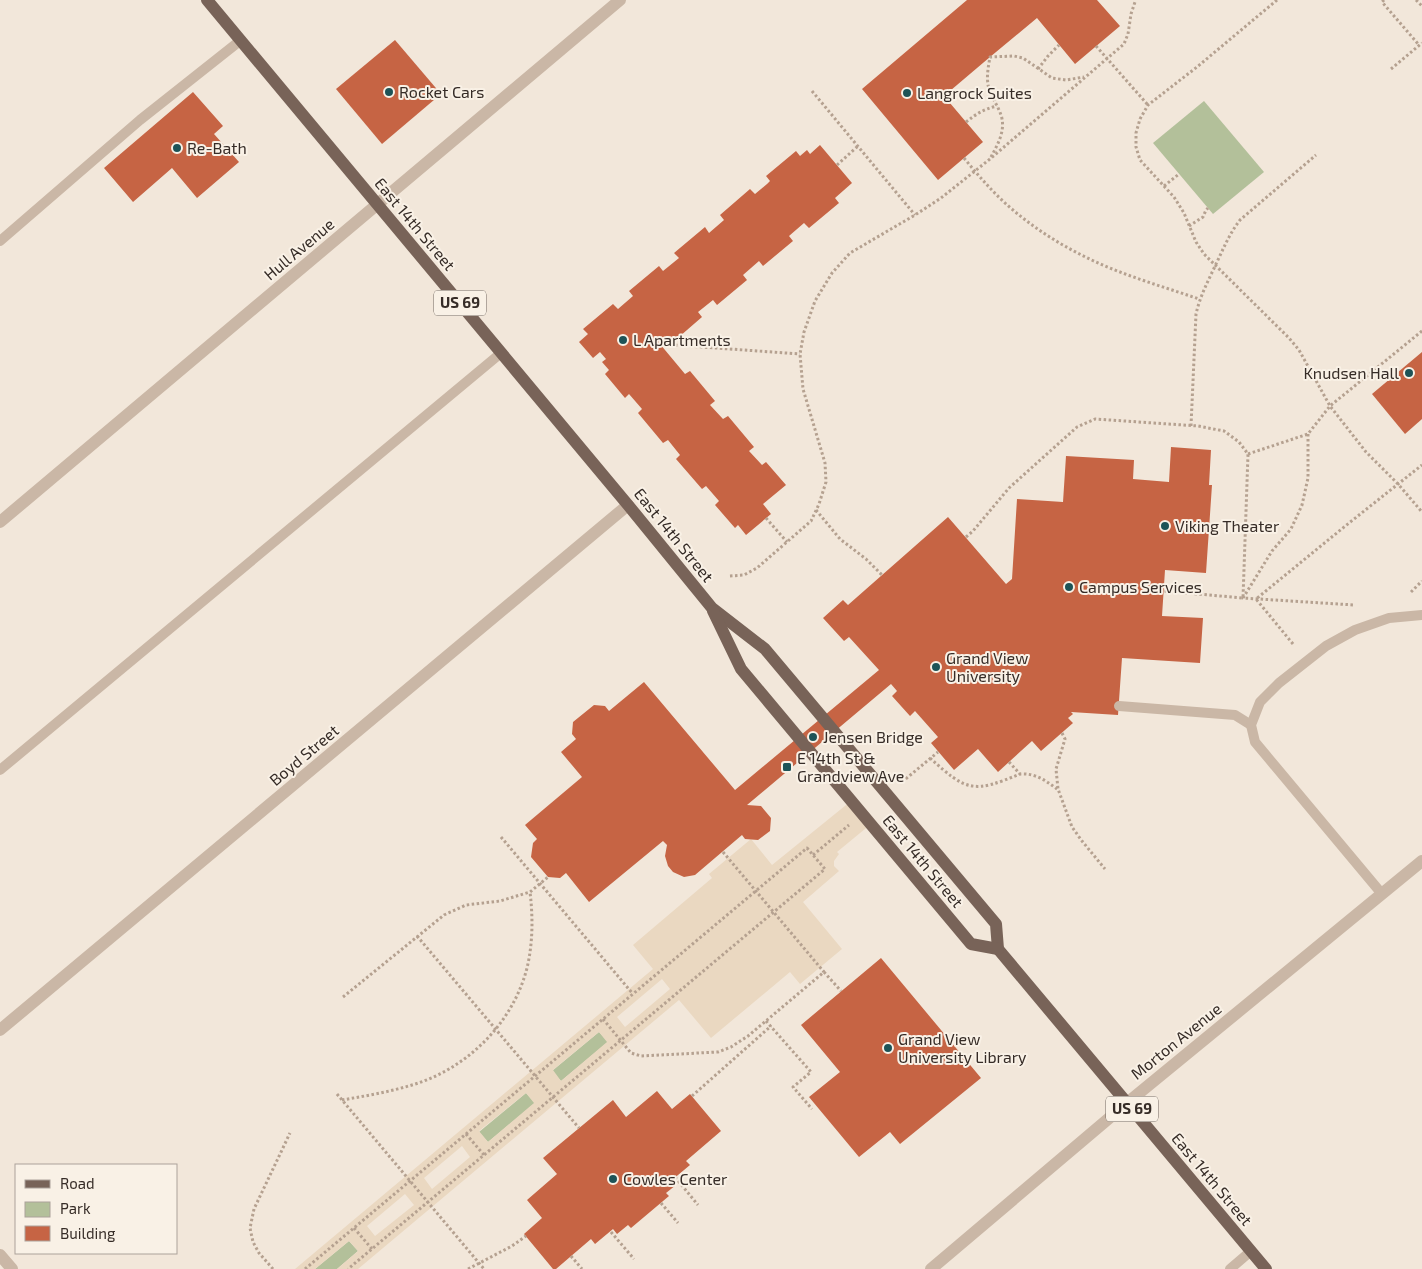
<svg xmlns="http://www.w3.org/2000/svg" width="1422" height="1269" font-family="'Exo 2',sans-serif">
	<rect width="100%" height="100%" fill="#f2e7da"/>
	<!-- green -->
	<g fill="#b3c09a">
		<path d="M1204,101L1264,172L1213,214L1153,143Z"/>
		<path d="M599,1032L608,1042L561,1081L552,1071Z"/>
		<path d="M526,1093L535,1103L488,1142L479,1132Z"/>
		<path d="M349,1241L358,1251L337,1269H315Z"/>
	</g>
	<!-- plaza -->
	<path fill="#ead8c1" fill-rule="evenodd" d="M851,801L871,824L837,852L839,854L834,861V866L839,871L803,902L842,949L800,984L790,972L711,1038L679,1000L358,1269H337L358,1251L349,1241L315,1269H295L653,969L633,945L712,878L709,874L751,839L772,865ZM662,979L670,989L625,1027L617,1017ZM599,1032L607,1042L561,1081L553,1070ZM526,1093L534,1103L488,1142L479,1131ZM462,1146L470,1157L432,1189L424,1178ZM405,1194L414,1205L375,1236L367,1226Z"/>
	<!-- building -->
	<g fill="#c66444">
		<path d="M967,0H1097L1120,26L1075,64L1037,18L990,57L944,96L983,142L938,180L862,89Z"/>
		<path d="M395,40L441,94L382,144L336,89Z"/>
		<path d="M193,92L223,126L214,134L239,162L197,198L172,168L133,202L104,168Z"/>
		<path d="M820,145L852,183L835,198L839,203L809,228L804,223L789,236L793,241L763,266L759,261L743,275L747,280L717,305L713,300L698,312L702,317L672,343L668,338L660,344L685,374L690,371L715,401L710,405L723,419L728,416L754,447L749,451L762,465L766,462L786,485L763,504L771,514L746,535L738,525L735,528L715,505L719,501L706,486L702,489L676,459L680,455L668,440L663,443L638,413L642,409L629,394L625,398L605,374L609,370L602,362L606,359L600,352L593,358L579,342L588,334L583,329L613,304L618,309L633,296L629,291L659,266L663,271L679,258L674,253L705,227L709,233L724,220L720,215L750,189L755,194L767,184L770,181L766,176L796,151L800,156L807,150L810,154Z"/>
		<path d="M1422,352V419L1405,434L1372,394Z"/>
		<path d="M1171,447L1211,450L1209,485H1212L1206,573L1165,570L1162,616L1203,618L1200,663L1122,658L1118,715L1071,712L1073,714L1068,718L1073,723L1041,751L1032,741L998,772L978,749L954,770L931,743L938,737L915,711L910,716L892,696L897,691L891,684L747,805L761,806L771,818L770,831L758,840L745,839L742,835L695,875L684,877L673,872L668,866L665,856L667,845L663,841L589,902L566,873L560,878L548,877L531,857L533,843L537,839L525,825L582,777L561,752L576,739L572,734L573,722L594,705L605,706L609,711L644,682L735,790L879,670L849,637L844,641L823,618L843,600L848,605L948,517L1006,584L1012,579L1017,499L1063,502L1066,456L1134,460L1133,479L1169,482Z"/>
		<path d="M881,958L981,1078L900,1144L890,1132L859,1157L809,1097L840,1072L801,1025Z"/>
		<path d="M657,1091L672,1109L690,1094L721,1131L686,1161L690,1165L672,1180L676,1185L666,1193L669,1196L631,1228L628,1225L617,1234L613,1229L595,1244L591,1239L556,1269H553L524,1234L542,1218L527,1200L557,1174L543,1158L613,1100L626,1117Z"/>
	</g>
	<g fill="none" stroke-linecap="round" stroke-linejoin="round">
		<!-- path -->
		<g stroke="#b5a190" stroke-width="3" stroke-dasharray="2.5 2.5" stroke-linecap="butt">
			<path d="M1277,0L1197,67L1148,105L1140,119L1136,133V147L1140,160L1174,197L1184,213L1196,242L1204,254L1289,338L1299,350L1330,406L1366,452L1398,484L1422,512"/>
			<path d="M1384,0L1382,2L1419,45"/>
			<path d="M1416,0L1422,6"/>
			<path d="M1096,46L1148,105"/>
			<path d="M1038,69L1048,56L1059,45"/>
			<path d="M1391,69L1422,43"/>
			<path d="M812,91L915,215"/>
			<path d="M966,122C976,114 984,109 997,106"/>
			<path d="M991,157C998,144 1006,130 1001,115C998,106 992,98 989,89C986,79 988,68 990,57L1014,56L1023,58L1052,78L1066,80L1084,77"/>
			<path d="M964,158C977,174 990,189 1005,203C1038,233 1078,256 1120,272C1146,282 1173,290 1199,299"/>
			<path d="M837,165L858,146"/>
			<path d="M1164,186L1179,174"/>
			<path d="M1189,226L1203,217L1206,210L1208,208"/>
			<path d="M660,344L800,354"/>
			<path d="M1191,426L1196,314C1200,296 1209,279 1217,262C1224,247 1230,233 1240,220L1316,155"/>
			<path d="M1308,434V478L1302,505L1291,529L1272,551L1243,598L1354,605"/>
			<path d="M1248,454L1308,434L1330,406L1422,331"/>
			<path d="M816,510L840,539L866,559L882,575"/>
			<path d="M766,518L787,542"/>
			<path d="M966,537L973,531L1009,488L1077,427L1095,419L1198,426L1224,431L1239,442L1248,454L1243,598L1164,591"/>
			<path d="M730,576L744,575L757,568L811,521L819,504L826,482L825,463L803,389L800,354L804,332L815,301L832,273L850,253L915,215L941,198L990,159L1124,44L1128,34L1131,14L1135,2"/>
			<path d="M1411,592L1422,581"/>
			<path d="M1293,644L1256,599L1349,523L1422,465"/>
			<path d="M1062,733L1065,739L1056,769L1058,789L1072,827L1082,841L1105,869"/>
			<path d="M930,758C967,792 974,793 1020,774"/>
			<path d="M1009,762L1020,774C1035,773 1045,780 1057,789"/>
			<path d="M902,782L938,752"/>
			<path d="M501,837L633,994"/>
			<path d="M723,852L824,972"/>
			<path d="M813,855L849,825"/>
			<path d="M417,936L579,1128"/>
			<path d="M343,997L444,915L466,905L500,901L530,892L548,877"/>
			<path d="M603,1019L631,1053L641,1056L718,1052L731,1047L748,1036L824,972L841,991"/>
			<path d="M766,1021L811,1072L793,1087L812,1109"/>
			<path d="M337,1094L484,1269"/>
			<path d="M692,1096L771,1026"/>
			<path d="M342,1100C365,1096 389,1092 412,1085C467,1069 513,1023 527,968C533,943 533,917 530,892"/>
			<path d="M466,1134L484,1155"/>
			<path d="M675,1177L698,1205"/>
			<path d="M661,1203L678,1223"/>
			<path d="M354,1228L372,1249"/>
			<path d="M611,1232L634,1259"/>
			<path d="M571,1256L582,1269"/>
			<path d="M273,1269L259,1253L253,1242L250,1228L254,1209L290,1133"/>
			<path d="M305,1269L807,848L825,869L348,1269"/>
			<path d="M468,1269L512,1246L526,1236"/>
		</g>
		<!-- lane -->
		<g stroke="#cab7a6" stroke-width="10">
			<path d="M0,241L140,120L241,40"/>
			<path d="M1119,706L1235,715L1251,725"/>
			<path d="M0,770L501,353"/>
			<path d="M1382,894L1255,742L1251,725L1260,702L1279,683L1326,646L1355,630L1389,618L1422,615"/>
			<path d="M1230,1269L1251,1251"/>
		</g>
		<!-- street -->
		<g stroke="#cab7a6" stroke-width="12">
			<path d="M0,522L620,0"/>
			<path d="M0,1030L628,505"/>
			<path d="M0,1255L12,1269"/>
			<path d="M931,1269L1127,1103L1422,861"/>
		</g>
		<!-- primary -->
		<g stroke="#786358" stroke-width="12">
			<path d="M207,0L628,505L712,608L765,649L996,924L998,949L1266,1269"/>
			<path d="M713,611L741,669L971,944L998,949"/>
		</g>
	</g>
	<!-- markers -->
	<g fill="#1d5357" stroke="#f9f1e6" stroke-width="2">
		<circle cx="389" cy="92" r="5"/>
		<circle cx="907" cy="93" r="5"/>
		<circle cx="177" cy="148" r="5"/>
		<circle cx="623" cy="340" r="5"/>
		<circle cx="1409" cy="373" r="5"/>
		<circle cx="1165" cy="526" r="5"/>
		<circle cx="1069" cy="587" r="5"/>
		<circle cx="936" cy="667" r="5"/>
		<circle cx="813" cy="737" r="5"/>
		<rect x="782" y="762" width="10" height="10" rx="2.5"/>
		<circle cx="888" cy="1048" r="5"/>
		<circle cx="613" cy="1179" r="5"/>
	</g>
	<g text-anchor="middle" stroke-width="4" stroke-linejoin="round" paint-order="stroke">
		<!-- shield labels -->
		<g fill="#f9f1e6" stroke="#706760" stroke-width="1">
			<rect x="434" y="290.5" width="52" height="25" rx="4"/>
			<rect x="1106" y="1096.5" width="52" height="25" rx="4"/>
		</g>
		<g font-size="15" font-weight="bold" fill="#362c27">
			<text x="460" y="308">US 69</text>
			<text x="1132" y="1114">US 69</text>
		</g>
		<!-- poi labels -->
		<g font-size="16" fill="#362c27" stroke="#f9f1e6" text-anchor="start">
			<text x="399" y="98">Rocket Cars</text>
			<text x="917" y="99">Langrock Suites</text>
			<text x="187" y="154">Re-Bath</text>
			<text x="633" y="346">L Apartments</text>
			<text x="1399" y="379" text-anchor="end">Knudsen Hall</text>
			<text x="1175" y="532">Viking Theater</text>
			<text x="1079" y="593">Campus Services</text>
			<text x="946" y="664">Grand View<tspan x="946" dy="18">University</tspan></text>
			<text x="823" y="743">Jensen Bridge</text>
			<text x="797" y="764">E 14th St &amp;<tspan x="797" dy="18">Grandview Ave</tspan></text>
			<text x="898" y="1045">Grand View<tspan x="898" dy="18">University Library</tspan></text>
			<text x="623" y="1185">Cowles Center</text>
		</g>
		<!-- street labels -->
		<g font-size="16" fill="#362c27" stroke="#f9f1e6">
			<text transform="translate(415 224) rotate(50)" y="6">East 14th Street</text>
			<text transform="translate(299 249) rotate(-40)" y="6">Hull Avenue</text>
			<text transform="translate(674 535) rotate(51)" y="6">East 14th Street</text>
			<text transform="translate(304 755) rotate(-40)" y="6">Boyd Street</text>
			<text transform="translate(923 861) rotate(50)" y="6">East 14th Street</text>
			<text transform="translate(1176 1041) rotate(-39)" y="6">Morton Avenue</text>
			<text transform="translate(1212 1179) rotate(50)" y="6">East 14th Street</text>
		</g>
	</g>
	<!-- legend -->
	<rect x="15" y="1164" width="162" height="90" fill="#f9f1e6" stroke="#aba29a"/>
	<rect x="25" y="1180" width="25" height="8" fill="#786358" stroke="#aba29a"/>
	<text x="60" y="1189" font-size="15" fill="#362c27">Road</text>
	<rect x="25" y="1202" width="25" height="15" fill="#b3c09a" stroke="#aba29a"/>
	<text x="60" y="1214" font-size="15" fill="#362c27">Park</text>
	<rect x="25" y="1226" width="25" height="15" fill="#c66444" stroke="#aba29a"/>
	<text x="60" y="1239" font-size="15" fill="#362c27">Building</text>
</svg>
